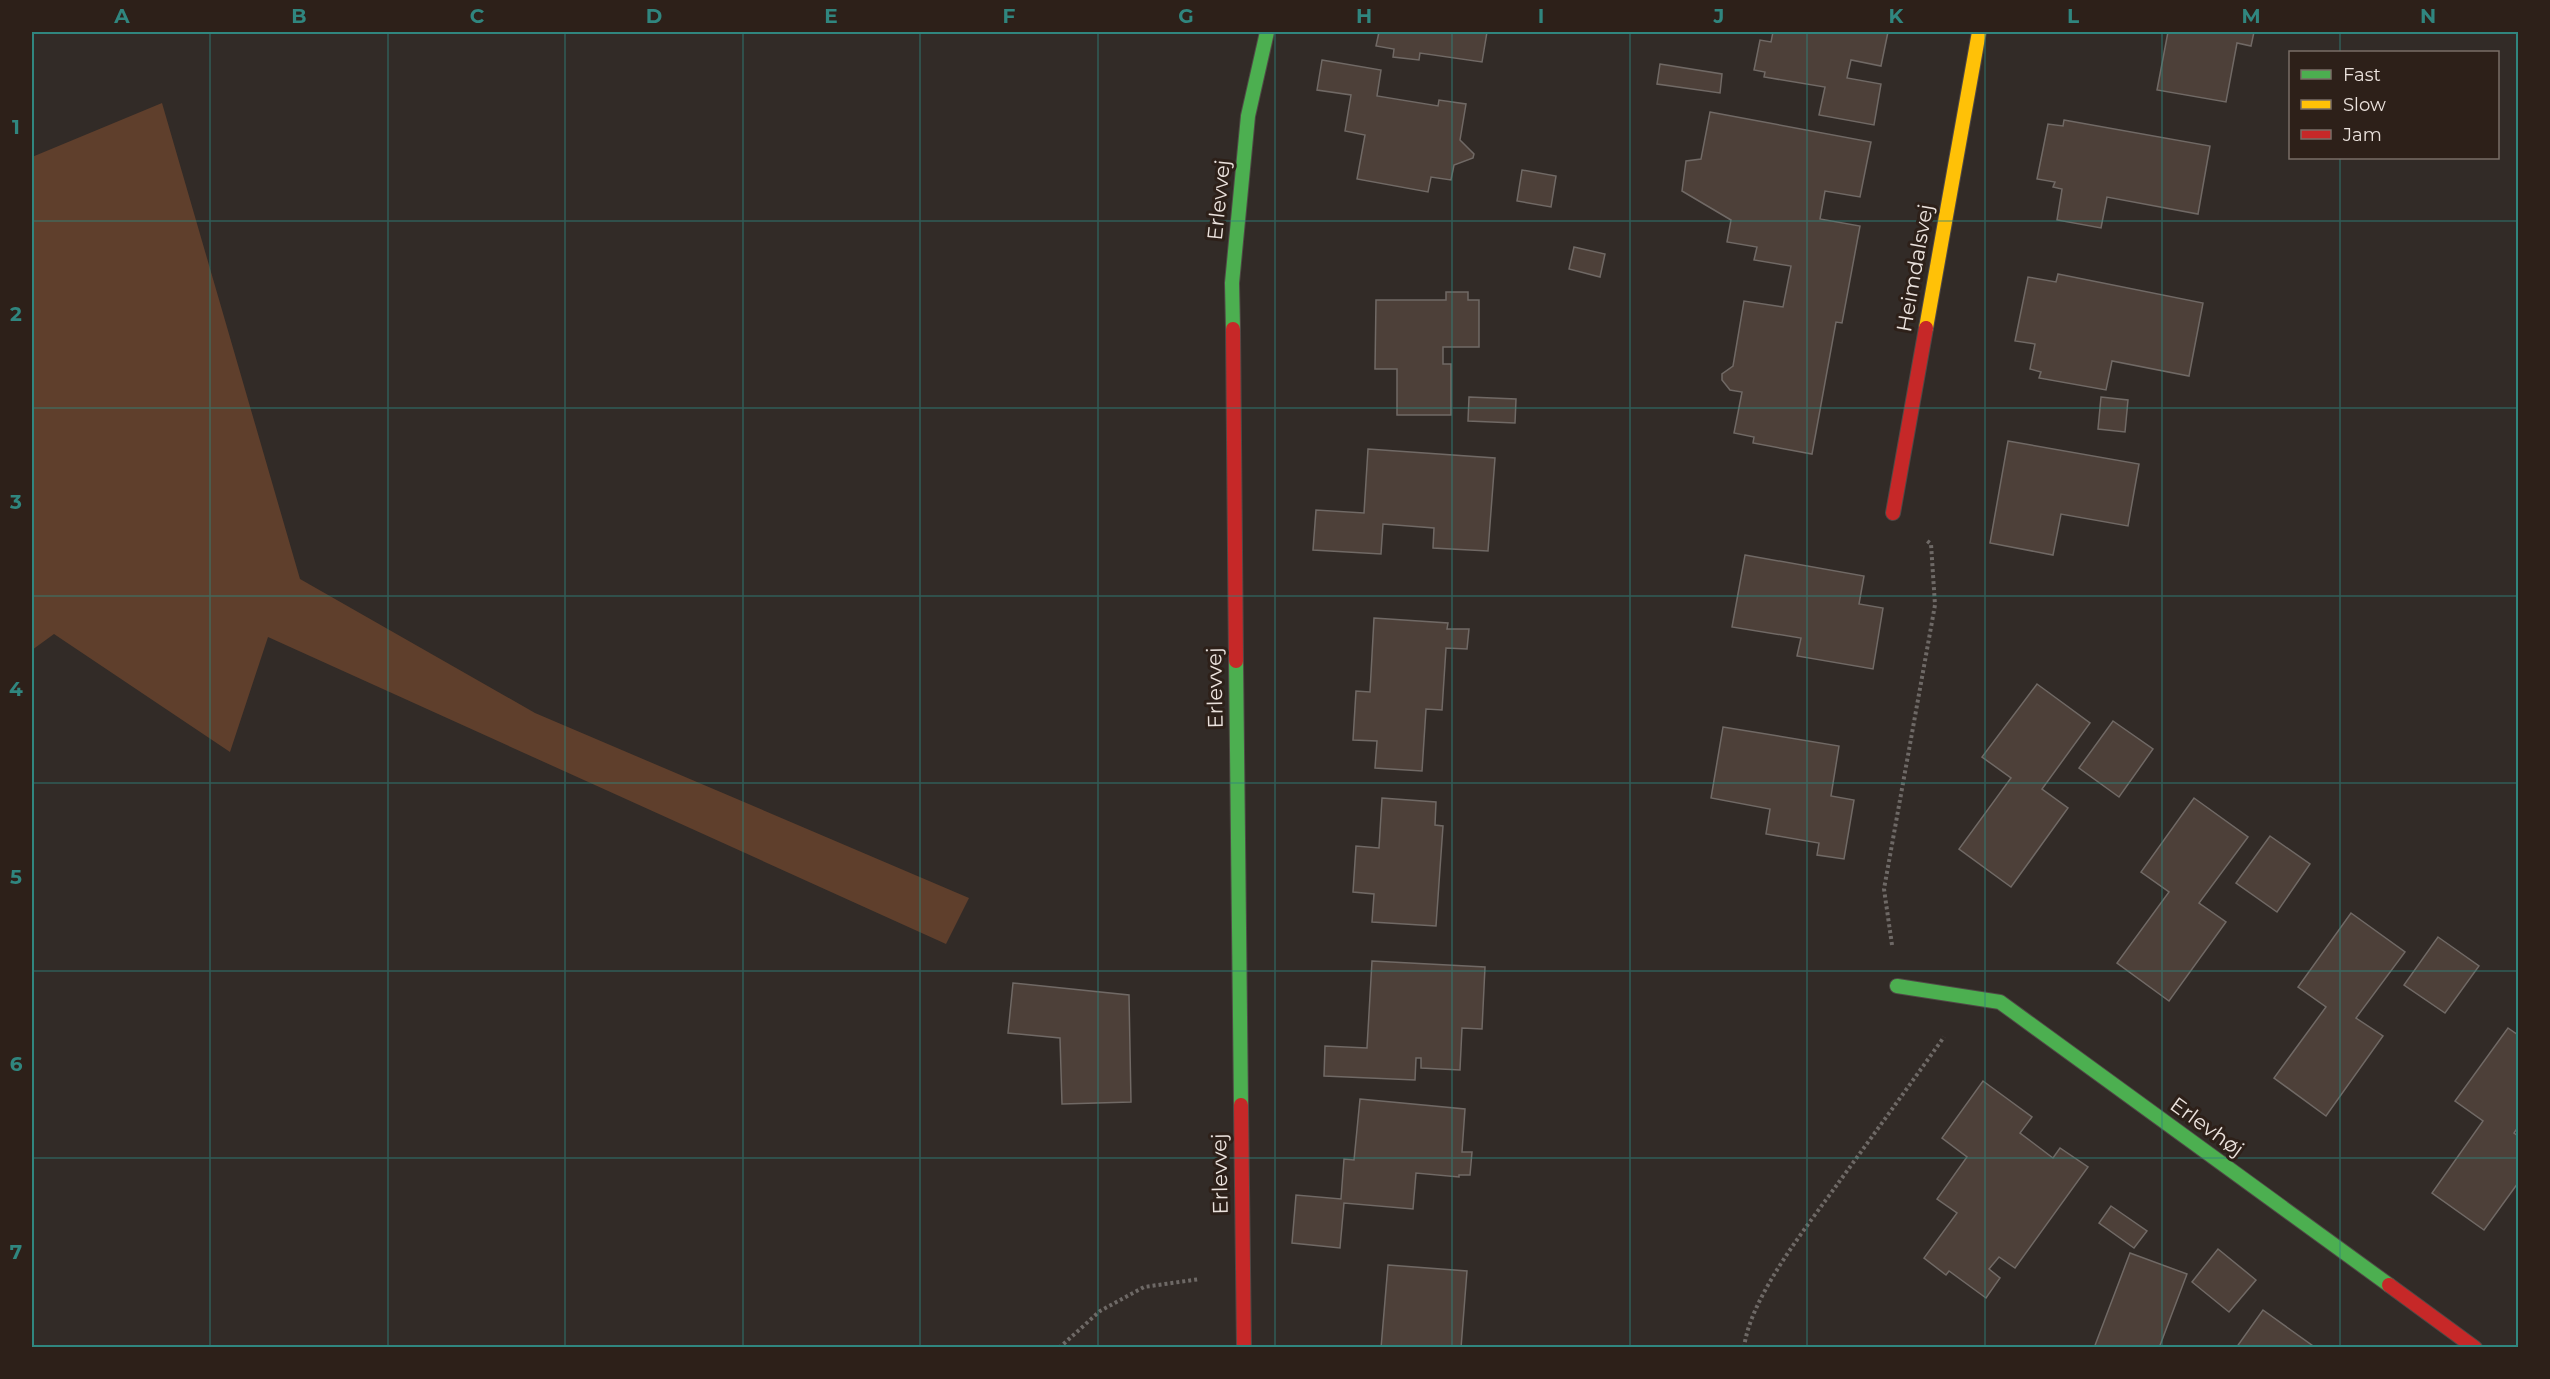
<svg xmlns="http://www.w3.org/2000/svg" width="2550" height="1379" font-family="Montserrat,sans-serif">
	<rect width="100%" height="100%" fill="#322b27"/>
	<!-- green -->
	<path fill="#5f3f2c" d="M162,103L300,579L535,713L969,898L946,944L268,637L230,752L54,634L32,650V157Z"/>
	<!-- building -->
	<g fill="#4d4039" stroke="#706965" stroke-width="1.5">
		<path d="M1379,32H1487L1482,62L1420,53L1419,60L1393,57L1394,49L1376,46Z"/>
		<path d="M1773,32H1888L1881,66L1851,60L1847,78L1881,84L1874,125L1819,115L1825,87L1764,77L1765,72L1754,70L1760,40L1771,42Z"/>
		<path d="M2166,32H2254L2251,46L2237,43L2226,102L2157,90L2168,32Z"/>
		<path d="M1322,60L1381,70L1377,96L1438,106L1439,100L1466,104L1460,140L1474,154L1473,158L1454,165L1451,180L1431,177L1428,192L1357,179L1365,135L1345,131L1351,95L1317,90Z"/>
		<path d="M1660,64L1722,74L1720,93L1657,84Z"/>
		<path d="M1710,112L1871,142L1860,197L1825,191L1820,219L1860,226L1842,323L1836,322L1812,454L1753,443L1754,437L1734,433L1742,392L1730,390L1722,380V374L1733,366L1744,301L1783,307L1791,266L1754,260L1757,247L1727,242L1731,220L1682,191L1686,161L1701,159Z"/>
		<path d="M2064,120L2210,146L2198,214L2107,197L2101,228L2057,220L2062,189L2053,187L2055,182L2037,179L2048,124L2063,126Z"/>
		<path d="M1522,170L1556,176L1551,207L1517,201Z"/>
		<path d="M1574,247L1605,254L1600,277L1569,269Z"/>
		<path d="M2058,274L2203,303L2189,376L2112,361L2106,390L2039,378L2041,372L2030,369L2035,344L2015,341L2028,277L2056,282Z"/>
		<path d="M1446,292H1468V300H1479V347H1443V364H1451V415H1397V369H1375L1376,300H1446Z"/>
		<path d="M1469,397L1516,399L1515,423L1468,421Z"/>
		<path d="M2101,397L2128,400L2125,432L2098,429Z"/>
		<path d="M2008,441L2139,464L2128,526L2061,514L2053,555L1990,543Z"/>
		<path d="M1368,449L1495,458L1488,551L1433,548L1434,528L1383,524L1381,554L1313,550L1316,510L1364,513Z"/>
		<path d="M1745,555L1864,576L1859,604L1883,608L1873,669L1797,656L1801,638L1732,627Z"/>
		<path d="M1374,618L1448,623L1447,629H1469L1467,649L1446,648L1442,710L1426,709L1422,771L1375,768L1377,741L1353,740L1356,691L1370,692Z"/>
		<path d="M2037,684L2090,723L2042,789L2068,808L2011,887L1959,849L2011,778L1982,757Z"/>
		<path d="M2113,721L2153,749L2119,797L2079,768Z"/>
		<path d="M1723,727L1839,746L1831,796L1854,800L1844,859L1817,855L1819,843L1766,834L1770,809L1711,798Z"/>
		<path d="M1382,798L1436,802L1435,825L1443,826L1436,926L1372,922L1374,894L1353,892L1356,846L1379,848Z"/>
		<path d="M2194,798L2248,837L2199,903L2226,922L2169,1001L2117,963L2169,892L2141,872Z"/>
		<path d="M2270,836L2310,864L2277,912L2236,883Z"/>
		<path d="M2351,913L2405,952L2356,1018L2383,1036L2326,1116L2274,1078L2326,1007L2298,987Z"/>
		<path d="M2438,937L2479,966L2445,1013L2404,985Z"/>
		<path d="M1372,961L1485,967L1482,1029L1462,1028L1460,1070L1421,1068V1058H1416L1415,1080L1324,1076L1325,1046L1367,1048Z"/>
		<path d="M1013,983L1129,995L1131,1102L1062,1104L1060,1038L1008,1033Z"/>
		<path d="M2508,1028L2518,1035V1127L2514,1133L2518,1136V1183L2484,1230L2432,1193L2483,1121L2455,1101Z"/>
		<path d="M1983,1081L2032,1117L2020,1133L2053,1158L2060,1148L2088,1167L2015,1268L1999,1257L1989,1269L2000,1278L1986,1298L1949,1271L1946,1275L1924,1258L1957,1213L1937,1199L1967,1157L1942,1138Z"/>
		<path d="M1360,1099L1465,1109L1462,1152H1472L1470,1175H1459V1177L1416,1173L1413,1209L1344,1203L1340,1248L1292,1243L1296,1195L1341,1199L1344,1159L1354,1160Z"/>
		<path d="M2111,1206L2147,1231L2134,1248L2099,1223Z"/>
		<path d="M2218,1249L2256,1280L2229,1312L2192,1282Z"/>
		<path d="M2130,1253L2187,1274L2159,1348H2094Z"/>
		<path d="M1388,1265L1467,1271L1461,1348H1381Z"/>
		<path d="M2263,1310L2313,1346V1348H2236Z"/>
	</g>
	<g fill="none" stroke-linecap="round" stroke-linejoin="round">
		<defs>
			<g id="fast">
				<path d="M1233,329L1232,283L1248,116L1267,32"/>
				<path d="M1236,661L1241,1105"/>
				<path d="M1897,986L2000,1002L2389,1285"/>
			</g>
			<path id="slow" d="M1926,328L1979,32"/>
			<g id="jam">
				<path d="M1233,329L1236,661"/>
				<path d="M1893,513L1926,328"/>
				<path d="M1241,1105L1244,1348"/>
				<path d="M2389,1285L2475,1348"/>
			</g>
		</defs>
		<!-- fast casing -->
		<use href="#fast" stroke="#504946" stroke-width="16"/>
		<!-- slow casing -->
		<use href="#slow" stroke="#504946" stroke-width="16"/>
		<!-- jam casing -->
		<use href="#jam" stroke="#504946" stroke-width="16"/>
		<!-- path -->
		<g stroke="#6e6966" stroke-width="4" stroke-dasharray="3 3" stroke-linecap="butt">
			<path d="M1892,945L1884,889L1935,605L1931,544L1926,540"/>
			<path d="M1059,1348L1100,1311L1144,1287L1200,1279"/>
			<path d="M1744,1348C1750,1296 1809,1224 1839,1182C1874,1134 1909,1086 1944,1037"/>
		</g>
		<!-- fast -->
		<use href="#fast" stroke="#4caf50" stroke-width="14"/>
		<!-- slow -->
		<use href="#slow" stroke="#ffc107" stroke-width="14"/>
		<!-- jam -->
		<use href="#jam" stroke="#c62828" stroke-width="14"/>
	</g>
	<!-- grid -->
	<path fill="none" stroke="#30867f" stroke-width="1.5" stroke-opacity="0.55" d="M210,32V1348M388,32V1348M565,32V1348M743,32V1348M920,32V1348M1098,32V1348M1275,32V1348M1452,32V1348M1630,32V1348M1807,32V1348M1985,32V1348M2162,32V1348M2340,32V52M2340,158V1348M32,221H2518M32,408H2518M32,596H2518M32,783H2518M32,971H2518M32,1158H2518"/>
	<g text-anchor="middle" stroke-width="6" stroke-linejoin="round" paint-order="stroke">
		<!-- street labels -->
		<g font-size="21" fill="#ebe2dd" stroke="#2d2019">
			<text transform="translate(1219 200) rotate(-84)" y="7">Erlevvej</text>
			<text transform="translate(1915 268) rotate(-80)" y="7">Heimdalsvej</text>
			<text transform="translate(1215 688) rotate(-91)" y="7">Erlevvej</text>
			<text transform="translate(2207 1127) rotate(36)" y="7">Erlevhøj</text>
			<text transform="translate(1220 1174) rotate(-91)" y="7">Erlevvej</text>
		</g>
	</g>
	<!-- border -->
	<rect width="2550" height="1379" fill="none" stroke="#2d2019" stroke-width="66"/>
	<!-- legend -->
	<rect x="2289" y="51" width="210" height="108" fill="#2d2019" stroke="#796e67" stroke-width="1.5"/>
	<rect x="2301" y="70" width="30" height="9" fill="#4caf50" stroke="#796e67" stroke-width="1.5"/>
	<text x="2343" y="81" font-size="18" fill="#ebe2dd">Fast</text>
	<rect x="2301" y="100" width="30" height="9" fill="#ffc107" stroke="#796e67" stroke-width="1.5"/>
	<text x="2343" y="111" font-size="18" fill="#ebe2dd">Slow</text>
	<rect x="2301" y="130" width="30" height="9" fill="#c62828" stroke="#796e67" stroke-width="1.5"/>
	<text x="2343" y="141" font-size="18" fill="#ebe2dd">Jam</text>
	<rect x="33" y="33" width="2484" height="1313" fill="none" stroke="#30867f" stroke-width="2"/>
	<g font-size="20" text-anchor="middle" font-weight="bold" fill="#30867f">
		<text x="122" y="23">A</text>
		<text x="299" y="23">B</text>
		<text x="477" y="23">C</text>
		<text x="654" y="23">D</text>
		<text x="831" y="23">E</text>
		<text x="1009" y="23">F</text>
		<text x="1186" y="23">G</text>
		<text x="1364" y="23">H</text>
		<text x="1541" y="23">I</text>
		<text x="1719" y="23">J</text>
		<text x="1896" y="23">K</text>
		<text x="2073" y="23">L</text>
		<text x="2251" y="23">M</text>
		<text x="2428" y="23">N</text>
		<text x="16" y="134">1</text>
		<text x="16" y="321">2</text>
		<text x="16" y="509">3</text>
		<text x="16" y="696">4</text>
		<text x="16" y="884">5</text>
		<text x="16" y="1071">6</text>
		<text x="16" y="1259">7</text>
	</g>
</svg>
